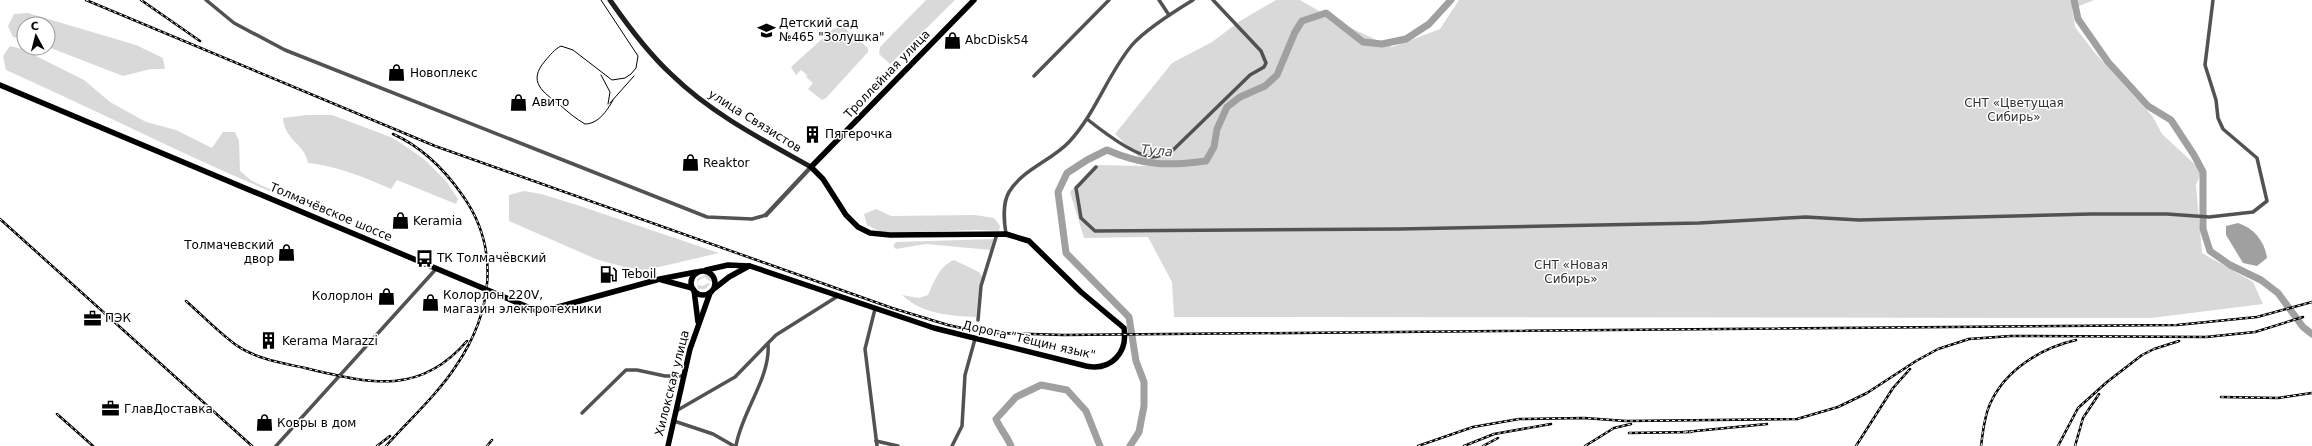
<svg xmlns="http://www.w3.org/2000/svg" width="2312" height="446" font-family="'DejaVu Sans',sans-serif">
	<rect width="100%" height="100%" fill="#fff"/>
	<!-- green -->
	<g fill="#d9d9d9">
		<path d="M926,0H955L890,64L879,54L880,47Z"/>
		<path d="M1276,0H1300L1340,23L1392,47L1440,29L1459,0H2094L2072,9L2075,27L2095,53L2153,117L2162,134L2202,171L2196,185L2202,253L2253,282L2263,304L2151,318L1174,317L1172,282L1148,237L1084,238L1070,192L1095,165L1148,166L1115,134L1172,63L1212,42L1240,21Z"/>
		<path d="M28,13L136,45L163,58L165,69H151L123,76L48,47V24H24V40L13,37L8,26L14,14Z"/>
		<path d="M842,26L868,48V52L826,98L822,100L808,89L813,83L806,77L807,75L801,70L796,75L791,67L833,29Z"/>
		<path d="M10,46L22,49L84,80L110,102L146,122L176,130L212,148L223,132H235L239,141L240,171L252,181L274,191V193C183,155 96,110 6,70L3,56Z"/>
		<path d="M307,115H332L393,138L424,159L446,181L458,199L456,204L397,180L391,189C363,177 338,166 308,163C304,142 285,142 283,118Z"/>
		<path d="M524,191L541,194L580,206L719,253L646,270L624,267L596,259L509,221V195Z"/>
		<path d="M876,209L891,216L975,215L994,218L1000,226L999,231L977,230L883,233L867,225L864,214Z"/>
		<path d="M995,239L991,250L926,244L896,249L893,246L896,242Z"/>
		<path d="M954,260L979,272L983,278L979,287L976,317C950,316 922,314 902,295L919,298L928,295C934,282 940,265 954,260Z"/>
		<path d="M706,274L710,276L711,282L704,277L698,281V285L703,286L708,283L710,284L705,289H698L697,279Z"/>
	</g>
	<!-- water -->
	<path fill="#a0a0a0" d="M2238,223C2254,228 2265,242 2267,258L2257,266L2243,263L2226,235V226Z"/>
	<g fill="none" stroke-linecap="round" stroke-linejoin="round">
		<!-- river -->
		<g stroke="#a0a0a0" stroke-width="7">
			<path d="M2074,0L2078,19L2108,62L2148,106L2171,120L2194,155L2203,172V229L2210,251L2230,265L2261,280L2278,293L2303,327L2312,334"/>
			<path d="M1011,446C1007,436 1000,429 996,419L1016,397L1041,385L1067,390L1086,411L1100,446"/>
			<path d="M1130,446L1139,432L1144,406V382L1136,361L1129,317L1066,253L1058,192L1067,173L1087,160L1107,150C1144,166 1168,166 1206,161L1214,147L1217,129L1227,107L1240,97L1265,86L1277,75L1295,32L1302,21L1326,13L1363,42L1382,44L1406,39L1429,24L1451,0"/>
		</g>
		<!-- minor -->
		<g stroke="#525252" stroke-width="3.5">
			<path d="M206,0L234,23L285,50L707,217L752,219L766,215"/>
			<path d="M1159,0L1169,15"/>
			<path d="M1034,76L1109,0"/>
			<path d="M1087,119C1102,131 1133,155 1152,157C1157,157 1165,154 1170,153L1250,75L1264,67L1266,63L1261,51L1213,0"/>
			<path d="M1096,167L1076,188L1081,218L1095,231L1400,229L1699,223L1806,217L1859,220L2091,214H2167L2209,217L2253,212L2267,201L2257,158L2223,129L2218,118L2216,100L2205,65L2213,0"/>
			<path d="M1006,234C1004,221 1002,204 1009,192C1023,169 1051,161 1069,142C1096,113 1107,75 1132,45C1145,30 1175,11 1193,0"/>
			<path d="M875,309L865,349L877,446"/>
			<path d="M978,320L981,286L997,234"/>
			<path d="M676,411L735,377L776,335L838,296"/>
			<path d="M582,413L626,370H637L665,376H683"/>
			<path d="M674,421L713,434L734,446"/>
			<path d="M876,441L898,446"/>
			<path d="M276,446L436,269"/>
			<path d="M736,446C741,413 771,377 768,344"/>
			<path d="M952,446L962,426L965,375L975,339"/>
		</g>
		<!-- tertiary -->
		<path stroke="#525252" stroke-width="4.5" d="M766,215L811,167"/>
		<!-- secondary -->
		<path stroke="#1f1f1f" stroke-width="5" d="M610,0C628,26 648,53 672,75C712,114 763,140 811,167"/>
		<!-- primary -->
		<g stroke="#000" stroke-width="5.5">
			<path d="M0,85L535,310H547L660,279L696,272"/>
			<path d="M706,270L728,265L750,266L934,328L1086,366C1111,371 1128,353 1124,328L1081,292L1029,241L1006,234L890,235L870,233L858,227L846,215L823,179L811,167L974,0"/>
			<circle cx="703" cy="283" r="12"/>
			<path d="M662,280L692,288"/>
			<path d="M715,288L729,277L749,266"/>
			<path d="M694,290L698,322"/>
			<path d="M668,446L690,349L710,293"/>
		</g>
		<!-- tram -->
		<g stroke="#000" stroke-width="1">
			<path d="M601,0L638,56L636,68L631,74L625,78L612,80L573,50L561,46C555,49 550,55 545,61C527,82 543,92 560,105C568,112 576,119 585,124C598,124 607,111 613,100"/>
			<path d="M601,75L610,92L608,104"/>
			<path d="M610,103L634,76"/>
		</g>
		<defs>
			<g id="rail">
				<path d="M86,0L435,146L892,308L948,325L971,330L997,333L1063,335L2177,325L2257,317L2312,302"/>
				<path d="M141,0L200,41"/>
				<path d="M0,219L252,446"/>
				<path d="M186,301C202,315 218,332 236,345C256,359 282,363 305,368C369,383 419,397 467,341"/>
				<path d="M2221,397L2278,398L2312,393"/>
				<path d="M57,414L93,446"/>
				<path d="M1685,432L1767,424"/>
				<path d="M1629,433L1691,432"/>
				<path d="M377,446L390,436"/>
				<path d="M386,446C409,420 437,395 456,366C492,313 501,250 463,196C445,170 422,147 393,134"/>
				<path d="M487,446L492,440"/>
				<path d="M1418,446L1473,427L1519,419L1584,418L1626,421L1797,419L1838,407L1867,393L1916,361L1938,349L1969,339L2011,336L2206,337L2255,332L2303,317"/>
				<path d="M1464,446L1494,434L1551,424"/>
				<path d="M1483,446L1498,438"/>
				<path d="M1585,446L1614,428L1631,424"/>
				<path d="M1856,446L1893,388L1910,369"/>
				<path d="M1981,446C1983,432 1984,417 1990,404C2005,370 2041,348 2076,340"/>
				<path d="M2058,446L2078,408L2107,382L2142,355L2154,349L2179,341"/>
				<path d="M2075,446L2083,418L2099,394"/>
			</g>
		</defs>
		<!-- rail casing -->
		<use href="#rail" stroke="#000" stroke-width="2.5"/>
		<!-- rail -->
		<use href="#rail" stroke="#fff" stroke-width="1" stroke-dasharray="3" stroke-linecap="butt"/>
	</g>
	<!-- icons -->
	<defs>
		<symbol id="school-bare" viewBox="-9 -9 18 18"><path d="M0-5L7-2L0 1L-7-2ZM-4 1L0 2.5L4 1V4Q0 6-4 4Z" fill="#000" stroke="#fff" stroke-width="2.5" paint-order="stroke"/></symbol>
		<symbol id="shop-bare" viewBox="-9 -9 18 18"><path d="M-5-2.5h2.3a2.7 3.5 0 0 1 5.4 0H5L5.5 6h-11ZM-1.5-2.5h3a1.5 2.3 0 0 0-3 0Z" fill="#000" stroke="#fff" stroke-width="2.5" paint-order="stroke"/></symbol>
		<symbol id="building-bare" viewBox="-9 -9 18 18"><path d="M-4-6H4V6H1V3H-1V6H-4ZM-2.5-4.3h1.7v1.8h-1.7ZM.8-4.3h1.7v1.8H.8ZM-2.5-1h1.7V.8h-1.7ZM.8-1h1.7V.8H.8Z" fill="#000" stroke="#fff" stroke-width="2.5" paint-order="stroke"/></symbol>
		<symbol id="bus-bare" viewBox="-9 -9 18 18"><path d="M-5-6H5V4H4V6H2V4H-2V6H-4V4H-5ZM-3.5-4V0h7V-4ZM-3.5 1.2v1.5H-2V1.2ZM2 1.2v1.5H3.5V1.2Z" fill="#000" stroke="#fff" stroke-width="2.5" paint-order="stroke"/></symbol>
		<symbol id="fuel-bare" viewBox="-9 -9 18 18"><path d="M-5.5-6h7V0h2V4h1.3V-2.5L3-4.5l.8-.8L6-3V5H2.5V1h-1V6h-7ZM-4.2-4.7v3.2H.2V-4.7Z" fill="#000" stroke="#fff" stroke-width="2.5" paint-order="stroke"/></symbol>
		<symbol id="office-bare" viewBox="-9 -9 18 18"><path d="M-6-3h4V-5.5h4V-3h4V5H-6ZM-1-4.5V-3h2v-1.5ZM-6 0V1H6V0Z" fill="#000" stroke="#fff" stroke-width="2.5" paint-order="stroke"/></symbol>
	</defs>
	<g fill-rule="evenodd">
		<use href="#school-bare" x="754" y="18" width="25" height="25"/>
		<use href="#shop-bare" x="940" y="28" width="25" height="25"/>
		<use href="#shop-bare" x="384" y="60" width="25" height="25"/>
		<use href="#shop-bare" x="506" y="90" width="25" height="25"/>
		<use href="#building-bare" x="800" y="122" width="25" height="25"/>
		<use href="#shop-bare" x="678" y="150" width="25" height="25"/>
		<use href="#shop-bare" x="388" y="208" width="25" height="25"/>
		<use href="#shop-bare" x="274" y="240" width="25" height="25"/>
		<use href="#bus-bare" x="412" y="246" width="25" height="25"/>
		<use href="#fuel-bare" x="596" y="262" width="25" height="25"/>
		<use href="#shop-bare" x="374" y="284" width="25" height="25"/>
		<use href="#shop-bare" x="418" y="290" width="25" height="25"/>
		<use href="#office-bare" x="80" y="306" width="25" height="25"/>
		<use href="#building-bare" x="256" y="328" width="25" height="25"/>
		<use href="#office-bare" x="98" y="396" width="25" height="25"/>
		<use href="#shop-bare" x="252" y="410" width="25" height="25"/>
	</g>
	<g text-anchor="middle" stroke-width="3" stroke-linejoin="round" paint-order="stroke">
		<!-- poi labels -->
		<g font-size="12" fill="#000" stroke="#fff" text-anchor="start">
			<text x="779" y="27">Детский сад<tspan x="779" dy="14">№465 "Золушка"</tspan></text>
			<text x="965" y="44">AbcDisk54</text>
			<text x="410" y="77">Новоплекс</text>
			<text x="532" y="106">Авито</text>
			<text x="825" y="138">Пятерочка</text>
			<text x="703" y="167">Reaktor</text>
			<text x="413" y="225">Keramia</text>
			<text x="274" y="249" text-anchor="end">Толмачевский<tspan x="274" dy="14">двор</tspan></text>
			<text x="437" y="262">ТК Толмачёвский</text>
			<text x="622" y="278">Teboil</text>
			<text x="443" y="299">Колорлон 220V,<tspan x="443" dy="14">магазин электротехники</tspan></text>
			<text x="373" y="300" text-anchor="end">Колорлон</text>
			<text x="105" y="322">ПЭК</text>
			<text x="282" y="345">Kerama Marazzi</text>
			<text x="124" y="413">ГлавДоставка</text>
			<text x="277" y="427">Ковры в дом</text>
		</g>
		<!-- street labels -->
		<g font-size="12" fill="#000" stroke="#fff">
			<text transform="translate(887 74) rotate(-46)" y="4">Троллейная улица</text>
			<text transform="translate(755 121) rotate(32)" y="4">улица Связистов</text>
			<text transform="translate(331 212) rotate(23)" y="4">Толмачёвское шоссе</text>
			<text transform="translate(1029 340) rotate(13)" y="4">Дорога "Тёщин язык"</text>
			<text transform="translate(672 383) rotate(-76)" y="4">Хилокская улица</text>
		</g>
		<!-- park labels -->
		<g font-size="12" fill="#303030" stroke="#fff">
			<text x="2014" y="107">СНТ «Цветущая<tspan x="2014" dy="14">Сибирь»</tspan></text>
			<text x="1571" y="269">СНТ «Новая<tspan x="1571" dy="14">Сибирь»</tspan></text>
		</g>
		<!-- water labels -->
		<g font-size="13" font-style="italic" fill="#414141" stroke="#fff">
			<text transform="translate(1157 150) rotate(5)" y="5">Тула</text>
		</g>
	</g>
	<!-- north arrow -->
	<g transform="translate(36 36) rotate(353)"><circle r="19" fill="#ffffff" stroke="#999999"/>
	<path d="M0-3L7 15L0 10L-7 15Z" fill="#000000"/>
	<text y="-6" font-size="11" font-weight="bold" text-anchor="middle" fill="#000000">С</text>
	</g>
</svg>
